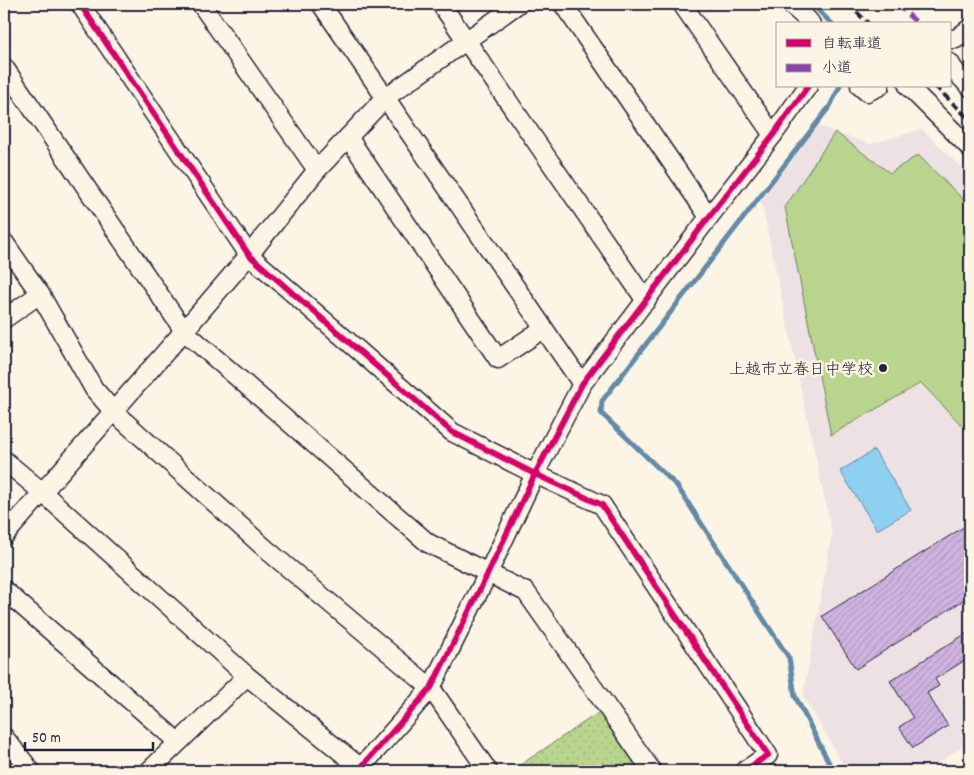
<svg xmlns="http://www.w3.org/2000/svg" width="974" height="775" font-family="Dekko,'Klee One',sans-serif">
	<defs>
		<pattern id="park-dots" width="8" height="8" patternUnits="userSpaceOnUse" patternTransform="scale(1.25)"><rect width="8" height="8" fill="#b9d58d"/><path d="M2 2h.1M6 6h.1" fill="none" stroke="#9fb77b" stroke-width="1.8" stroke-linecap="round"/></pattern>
		<pattern id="building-hatch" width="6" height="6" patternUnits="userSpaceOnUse" patternTransform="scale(1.25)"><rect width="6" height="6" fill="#cfb3e0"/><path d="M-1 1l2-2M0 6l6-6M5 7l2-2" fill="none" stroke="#b19ac1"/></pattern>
	</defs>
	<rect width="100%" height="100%" fill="#fcf5e5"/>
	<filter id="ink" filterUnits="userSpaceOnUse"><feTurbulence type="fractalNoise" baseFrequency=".02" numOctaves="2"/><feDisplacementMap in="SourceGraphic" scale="10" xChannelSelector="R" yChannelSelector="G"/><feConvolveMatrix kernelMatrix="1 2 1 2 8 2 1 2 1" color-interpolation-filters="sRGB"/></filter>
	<g filter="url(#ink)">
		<!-- built -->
		<path fill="#eee1e4" d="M818,126L870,144L922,129L970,176V741L927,771H847L803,696L832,534L761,201Z"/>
		<!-- park -->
		<path fill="url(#park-dots)" stroke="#6e7c64" d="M601,711L641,771H511Z"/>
		<!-- garden -->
		<path fill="#b9d58d" stroke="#6e7c64" d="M835,132L890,173L918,155L970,206V434L921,383L831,435L785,207Z"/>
		<!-- water -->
		<path fill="#8dd0ef" stroke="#628aa7" d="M874,450L911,510L877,530L840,471Z"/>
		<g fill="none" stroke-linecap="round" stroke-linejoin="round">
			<!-- stream -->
			<g stroke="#628aa7" stroke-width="5">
				<path d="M812,4L832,24"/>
				<path d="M833,771L795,696L789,658L677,486L601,413L602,401L830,106L840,86"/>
			</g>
		</g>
		<!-- building -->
		<g fill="url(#building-hatch)" stroke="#22223b">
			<path d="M970,523V596L856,669L822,616Z"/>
			<path d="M970,631V657L935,679L939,686L927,693L948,726L913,748L899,727L913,718L890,681Z"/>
		</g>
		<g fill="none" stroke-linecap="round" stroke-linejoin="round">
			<defs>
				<g id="minor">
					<path d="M80,4L249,255L452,432L535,474L602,505L768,755L744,771"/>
					<path d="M201,4L317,170"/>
					<path d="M321,4L582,384"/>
					<path d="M441,4L646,301"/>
					<path d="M563,4L709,217"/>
					<path d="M682,4L773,135"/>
					<path d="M790,4L808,20L811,24"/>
					<path d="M950,39H956L970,28"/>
					<path d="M950,63L954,70L970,87"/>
					<path d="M4,67L184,331L428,543L526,592L652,771"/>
					<path d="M860,86L867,92L880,86"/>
					<path d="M908,86L970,148"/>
					<path d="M348,137L498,359L543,329"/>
					<path d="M4,242L40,294L94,389L114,412L267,550L431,688L488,771"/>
					<path d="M4,319L40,294"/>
					<path d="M4,460L42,492L247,676L361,768L363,771"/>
					<path d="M4,536L184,331L249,255L317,170L385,98L518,4"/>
					<path d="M4,590L178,742"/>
					<path d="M4,737L31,771"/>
					<path d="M149,771L247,676"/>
					<path d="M358,771L431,688L488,573L535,474L582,384L709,217L773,135L808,86"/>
				</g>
			</defs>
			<!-- minor casing -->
			<use href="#minor" stroke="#22223b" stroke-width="21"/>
			<!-- minor -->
			<use href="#minor" stroke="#fcf5e5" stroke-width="18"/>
			<!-- rail -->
			<g stroke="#22223b" stroke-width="4" stroke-dasharray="8 4" stroke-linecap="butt">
				<path d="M848,4L869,24"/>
				<path d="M935,86L970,120"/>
			</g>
			<!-- quiet -->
			<path stroke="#8e44ad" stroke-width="5" stroke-dasharray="10 5" stroke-linecap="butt" d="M897,4L918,24"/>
			<defs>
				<g id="cycleway">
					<path d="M80,4L249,255L452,432L535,474L602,505L768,755L744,771"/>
					<path d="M358,771L431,688L488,573L535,474L582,384L709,217L773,135L808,86"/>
				</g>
			</defs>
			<!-- cycleway casing -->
			<use href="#cycleway" stroke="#fcf5e5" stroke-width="9"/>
			<!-- cycleway -->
			<use href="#cycleway" stroke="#d6006c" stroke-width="6"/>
		</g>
	</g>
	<!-- markers -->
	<circle fill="#22223b" stroke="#fcf5e5" stroke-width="2" cx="883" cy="368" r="5"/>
	<g text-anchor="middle" stroke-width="5" stroke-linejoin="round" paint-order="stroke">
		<!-- poi labels -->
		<g font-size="16" fill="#22223b" stroke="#fcf5e5" text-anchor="end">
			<text x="873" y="374">上越市立春日中学校</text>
		</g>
	</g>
	<!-- margin -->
	<rect width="974" height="775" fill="none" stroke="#fcf5e5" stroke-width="20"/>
	<rect x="10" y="10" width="954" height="755" fill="none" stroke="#22223b" stroke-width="2" filter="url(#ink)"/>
	<!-- legend -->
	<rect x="776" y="22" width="175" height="65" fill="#fcf5e5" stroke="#a5a1a1"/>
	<rect x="786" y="39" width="25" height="8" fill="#d6006c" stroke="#a5a1a1"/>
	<text x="822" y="48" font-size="15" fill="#22223b">自転車道</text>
	<rect x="786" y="64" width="25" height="8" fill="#8e44ad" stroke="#a5a1a1"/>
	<text x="822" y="72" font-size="15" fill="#22223b">小道</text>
	<!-- scale -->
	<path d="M25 742v8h128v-8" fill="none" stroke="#22223b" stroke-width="2.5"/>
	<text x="32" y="742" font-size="15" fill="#22223b" stroke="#fcf5e5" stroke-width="4" paint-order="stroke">50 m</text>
</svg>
